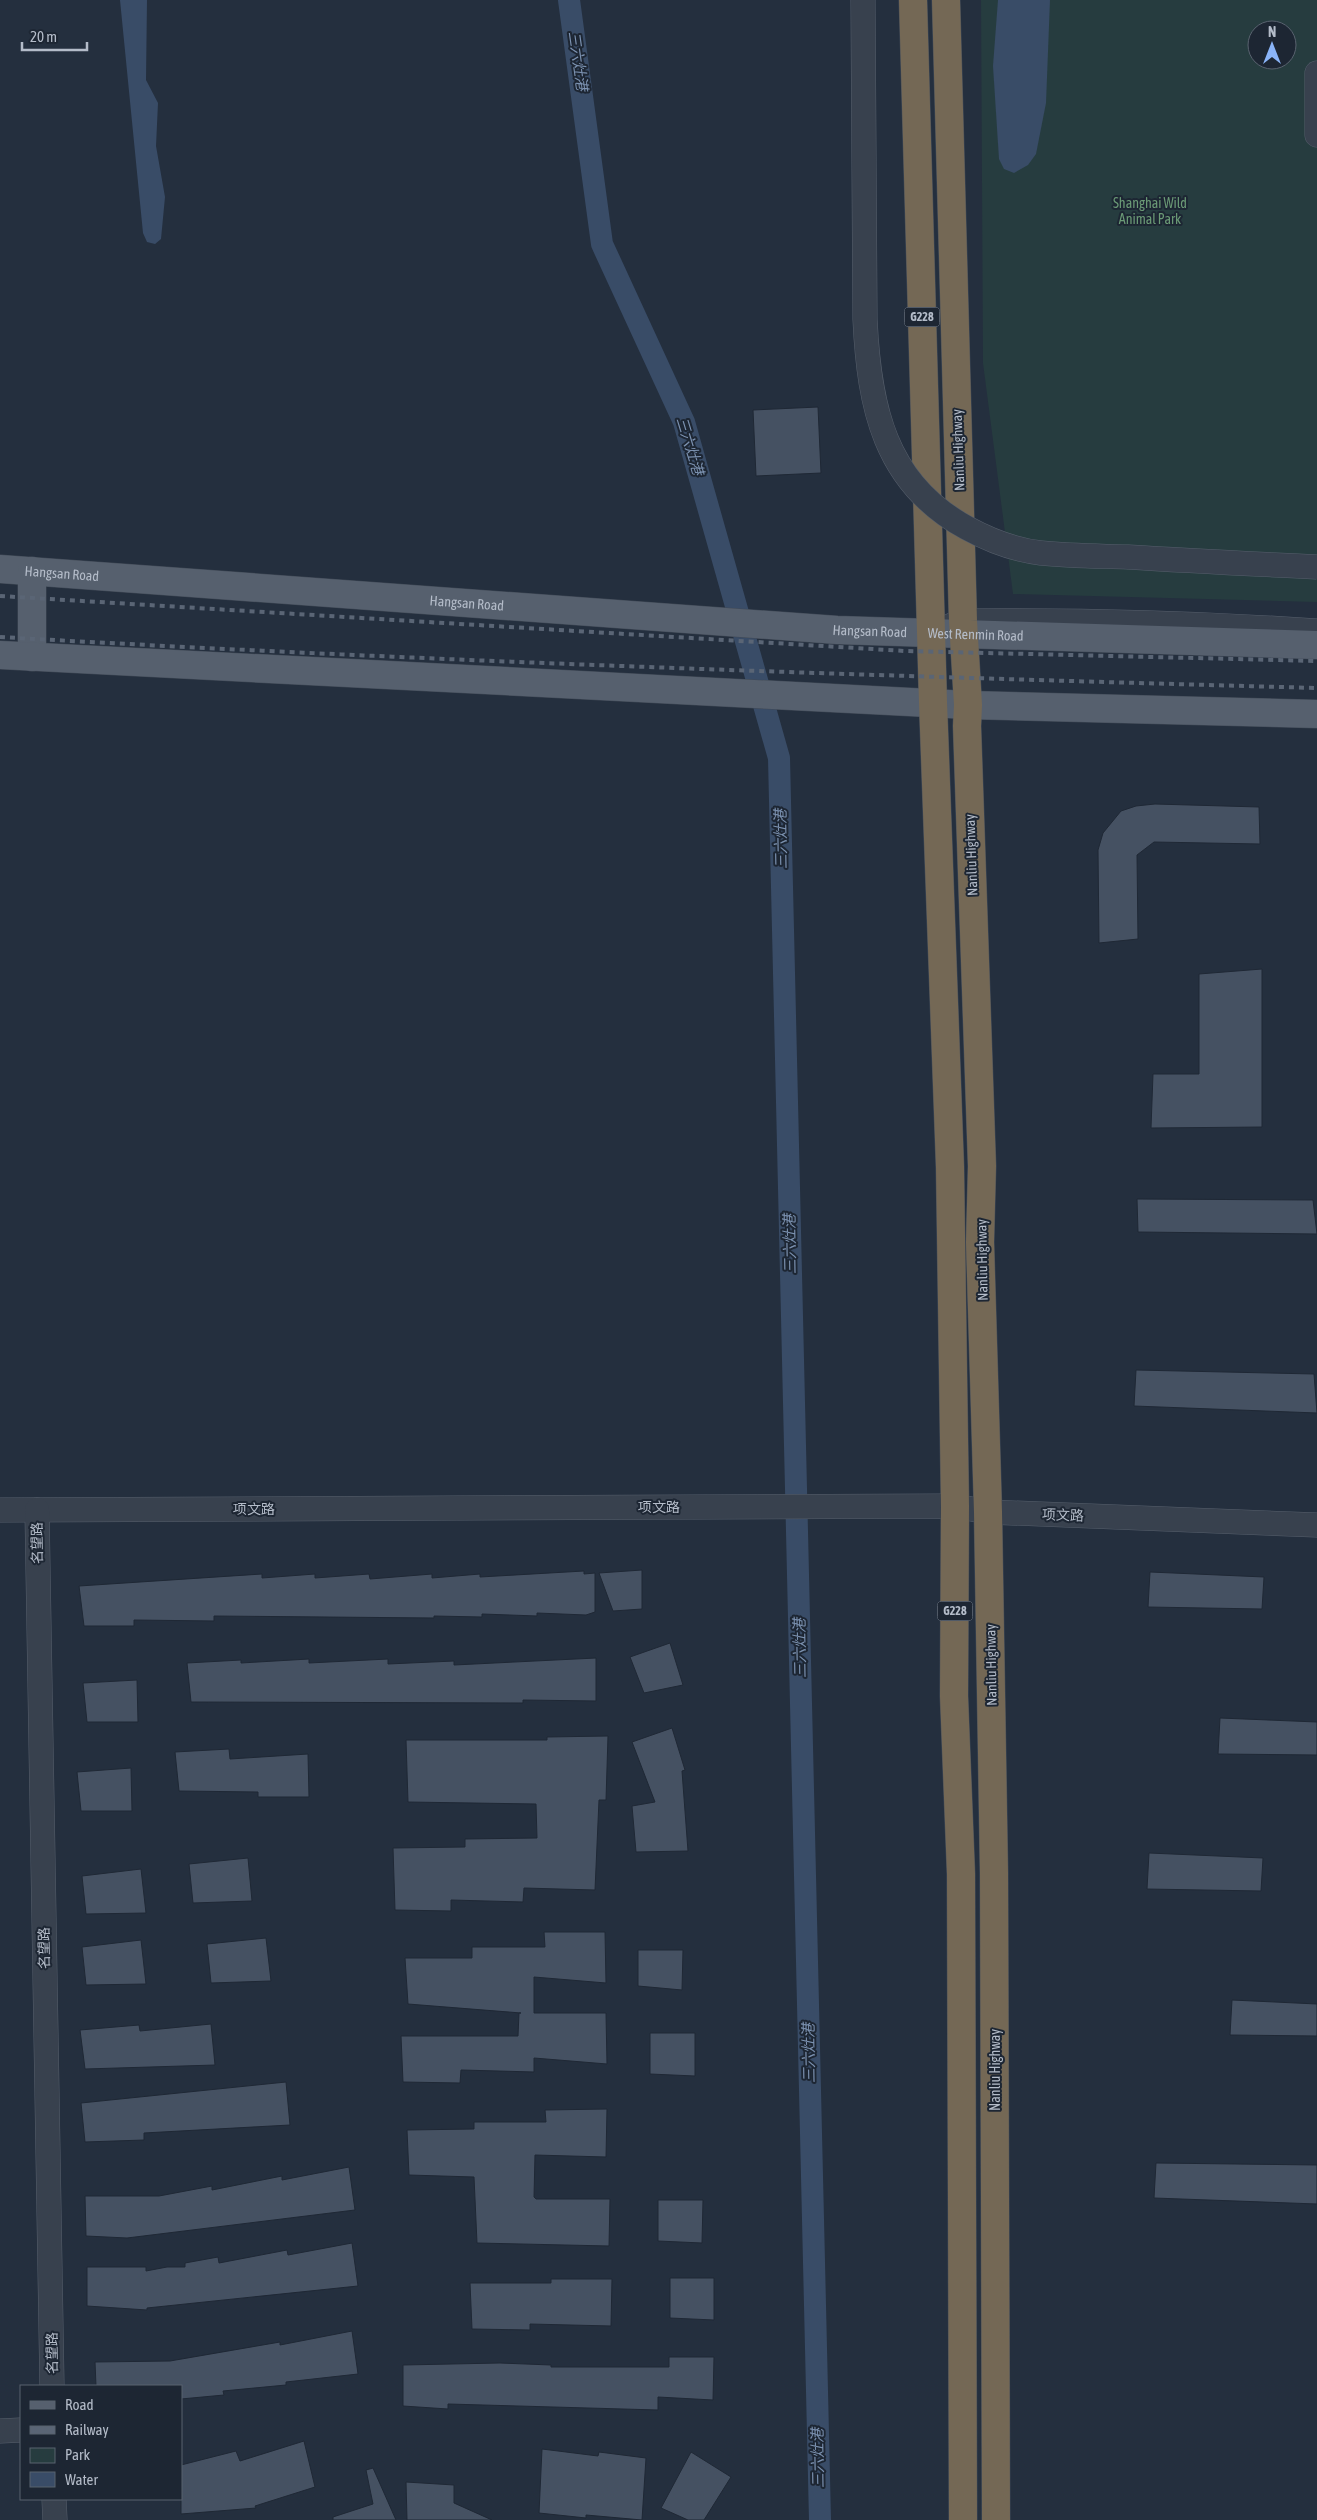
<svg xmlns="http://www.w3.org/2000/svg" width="1317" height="2520" font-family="'Asap Condensed','Noto Sans SC',sans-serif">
	<rect width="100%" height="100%" fill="#242f3e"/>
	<!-- green -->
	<path fill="#263c3f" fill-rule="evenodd" d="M981,0H1317V602L1013,594L983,363ZM1257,30H1287V60H1257Z"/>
	<!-- water -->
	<g fill="#394c67">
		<path d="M120,0H147L146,80L158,103L156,146L165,197L161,239L155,244L147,242L143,233Z"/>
		<path d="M998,0H1050L1046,103L1036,154L1028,165L1014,173L1004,169L999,159L993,66Z"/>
	</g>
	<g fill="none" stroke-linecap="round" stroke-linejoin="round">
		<!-- canal -->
		<path stroke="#394c67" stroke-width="22" d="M569,0L602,244L684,422L779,758L820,2520"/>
	</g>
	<!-- building -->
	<g fill="#455162" stroke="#1f2835">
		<path d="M818,407L821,473L756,476L753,410Z"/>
		<path d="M1155,804L1259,807L1260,844L1154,842L1137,855L1138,939L1099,943L1098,850L1103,833L1121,811L1136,806Z"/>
		<path d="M1262,969V1127L1151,1128L1153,1074H1199V974Z"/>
		<path d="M1137,1199L1313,1200L1317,1234L1138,1232Z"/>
		<path d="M1136,1370L1314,1374L1317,1413L1134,1406Z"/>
		<path d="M642,1570V1609L613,1611L599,1573Z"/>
		<path d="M584,1571V1574L595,1573V1612L586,1615L537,1613V1616L482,1614V1617L434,1616V1618L214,1616V1621L134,1620V1626H84L79,1586L262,1574V1578L315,1574V1578L369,1574L370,1579L432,1574V1578L480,1574V1577Z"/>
		<path d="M1150,1572L1264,1577L1262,1609L1148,1607Z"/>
		<path d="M670,1643L683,1685L644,1693L630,1657Z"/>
		<path d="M596,1658V1701L523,1700V1703L191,1702L187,1663L241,1660V1663L309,1659V1663L388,1659V1664L454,1661V1665Z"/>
		<path d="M137,1680L138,1722H87L83,1683Z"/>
		<path d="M1220,1718L1317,1722V1755L1218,1754Z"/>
		<path d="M672,1728L685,1770L682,1771L688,1851L636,1852L632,1806L655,1802L632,1742Z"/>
		<path d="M608,1736L606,1800H599L595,1890L524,1888L523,1902L451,1900V1911L395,1910L393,1848L465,1847V1839L537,1838L536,1804L408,1802L406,1740H547V1737Z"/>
		<path d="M229,1749L230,1759L308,1754L309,1797H258V1792L179,1791L175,1752Z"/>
		<path d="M131,1768L132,1811H81L77,1772Z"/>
		<path d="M1149,1853L1263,1858L1261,1891L1147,1889Z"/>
		<path d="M248,1858L252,1901L193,1903L189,1864Z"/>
		<path d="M141,1869L146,1913L86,1914L82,1876Z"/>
		<path d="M544,1932H605L606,1983L534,1977V2013H606L607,2064L534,2058V2072L461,2070L460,2083L403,2082L401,2036H518L519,2013H521L408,2004L405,1958H472V1947H545Z"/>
		<path d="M266,1938L271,1981L211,1983L207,1944Z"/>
		<path d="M141,1940L146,1984L86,1985L82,1947Z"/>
		<path d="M638,1950H683L682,1990L638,1986Z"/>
		<path d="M1232,2000L1317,2004V2036L1230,2035Z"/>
		<path d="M211,2024L215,2065L85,2069L80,2030L139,2025L140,2031Z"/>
		<path d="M650,2033H695V2076L650,2074Z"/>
		<path d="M286,2082L290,2125L144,2133V2140L85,2142L81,2103Z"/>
		<path d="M607,2109L606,2157L535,2155L534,2197L536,2199H610L609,2246L477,2243L474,2177L409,2175L407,2130L474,2129V2122H546L545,2110Z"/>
		<path d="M1156,2163L1317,2165V2204L1154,2198Z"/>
		<path d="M349,2167L355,2210L127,2238L86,2236L85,2196H159L212,2186V2190L282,2176V2180Z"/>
		<path d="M658,2200H703L702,2243L658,2241Z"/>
		<path d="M352,2243L358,2286L147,2308V2310L87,2306V2267H146V2271L167,2267H185V2263L218,2257L219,2263L287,2250L288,2255Z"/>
		<path d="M670,2278H714V2320L670,2318Z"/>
		<path d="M551,2279H612L611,2326L530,2324V2330L472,2329L470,2283H551Z"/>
		<path d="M352,2331L358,2374L286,2382V2385L223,2391L224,2395L181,2399V2386H96L95,2362L170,2361L280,2342V2345Z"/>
		<path d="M669,2357H714L713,2400L658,2397V2410L448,2404V2409L403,2406V2365L500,2363L551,2365V2367H669Z"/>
		<path d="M304,2441L315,2487L255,2506L256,2508L181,2514V2465L236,2451L240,2461Z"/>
		<path d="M542,2449L598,2456L599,2452L646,2458L642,2520L586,2515V2518L539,2513Z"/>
		<path d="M691,2452L731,2477L704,2520H688L661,2508Z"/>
		<path d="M373,2468L396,2520H333V2517L373,2504L366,2470Z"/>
		<path d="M406,2482L454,2485V2503L492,2520H407Z"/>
	</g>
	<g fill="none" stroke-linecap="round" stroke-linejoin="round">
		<defs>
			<g id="minor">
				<path d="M1317,73V135"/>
				<path d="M952,625L963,621C1081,620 1199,623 1317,631"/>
				<path d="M0,1510L955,1506L988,1512L1317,1525"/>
				<path d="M37,1510L52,2386"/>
				<path d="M0,2431L21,2430"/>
				<path d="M54,2499L55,2520"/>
			</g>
			<g id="major">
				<path id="s1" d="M0,569L837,630L1317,645"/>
				<path d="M32,571V657"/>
				<path d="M0,655L968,705L1317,714"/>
			</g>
			<g id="highway">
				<path d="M913,0L933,702L950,1167L955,1506L954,1696L961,1874L963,2520"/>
				<path d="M946,0L963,621L968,705L967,726L982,1166L980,1242L988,1512L994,1873L996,2520"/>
			</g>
		</defs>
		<!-- minor casing -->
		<use href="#minor" stroke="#565f6c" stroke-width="25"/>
		<!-- major casing -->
		<use href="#major" stroke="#414a57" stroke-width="29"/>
		<!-- highway casing -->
		<use href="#highway" stroke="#434c59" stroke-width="29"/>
		<!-- minor -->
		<use href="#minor" stroke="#38414e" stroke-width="24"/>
		<!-- major -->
		<use href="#major" stroke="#56606e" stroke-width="28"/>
		<!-- highway -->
		<use href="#highway" stroke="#746855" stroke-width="28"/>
		<!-- rail -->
		<g stroke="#5a6575" stroke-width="4" stroke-dasharray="5 5" stroke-linecap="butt">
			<path d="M0,596L905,651L1317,661"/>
			<path d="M0,637C438,662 878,676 1317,688"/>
		</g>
		<defs>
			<path id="minor-bridge" d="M863,0L865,319C869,406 884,483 967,528C989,540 1015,550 1041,553C1070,556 1099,556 1128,557C1191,561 1254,564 1317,567"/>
		</defs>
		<!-- minor-bridge casing -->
		<use href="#minor-bridge" stroke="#565f6c" stroke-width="25" stroke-linecap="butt"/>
		<!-- minor-bridge -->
		<use href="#minor-bridge" stroke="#38414e" stroke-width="24"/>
	</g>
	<g text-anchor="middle" stroke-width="4" stroke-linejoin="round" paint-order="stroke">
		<!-- shield labels -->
		<g fill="#1d2633" stroke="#878f9c" stroke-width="1">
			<rect x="904.5" y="307.5" width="35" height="19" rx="4"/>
			<rect x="937.5" y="1601.5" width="35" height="19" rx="4"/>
		</g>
		<g font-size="12" font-weight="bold" fill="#b4bcc9">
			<text x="922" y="321">G228</text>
			<text x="955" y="1615">G228</text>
		</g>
		<!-- park labels -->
		<g font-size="14" fill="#6b9a76" stroke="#1d2633">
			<text x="1150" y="208">Shanghai Wild<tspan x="1150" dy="16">Animal Park</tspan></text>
		</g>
		<!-- street labels -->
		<g font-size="14" fill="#b4bcc9" stroke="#1d2633">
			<text transform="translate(958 450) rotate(-92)" y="5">Nanliu Highway</text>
			<text dy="5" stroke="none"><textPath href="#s1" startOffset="62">Hangsan Road</textPath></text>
			<text dy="5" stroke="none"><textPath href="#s1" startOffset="468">Hangsan Road</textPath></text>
			<text dy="5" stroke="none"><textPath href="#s1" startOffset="872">Hangsan Road</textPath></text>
			<text dy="5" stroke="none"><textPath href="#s1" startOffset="978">West Renmin Road</textPath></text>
			<text transform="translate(971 855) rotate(-92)" y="5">Nanliu Highway</text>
			<text transform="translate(982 1260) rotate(-91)" y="5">Nanliu Highway</text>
			<text x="659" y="1512">项文路</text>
			<text x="254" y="1514">项文路</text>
			<text transform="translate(1063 1515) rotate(2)" y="5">项文路</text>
			<text transform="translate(37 1543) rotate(-91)" y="5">名望路</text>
			<text transform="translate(991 1665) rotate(-91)" y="5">Nanliu Highway</text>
			<text transform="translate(44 1948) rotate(-91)" y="5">名望路</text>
			<text transform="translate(995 2070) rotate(-90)" y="5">Nanliu Highway</text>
			<text transform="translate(52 2353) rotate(-91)" y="5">名望路</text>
		</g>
		<!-- water labels -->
		<g font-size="15" font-style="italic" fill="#7c92b1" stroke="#1d2633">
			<text transform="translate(578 61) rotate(82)" y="5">三六灶港</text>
			<text transform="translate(690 446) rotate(73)" y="5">三六灶港</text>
			<text transform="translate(781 839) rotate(-91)" y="5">三六灶港</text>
			<text transform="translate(790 1244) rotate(-91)" y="5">三六灶港</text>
			<text transform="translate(800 1648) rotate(-91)" y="5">三六灶港</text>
			<text transform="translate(809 2053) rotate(-91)" y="5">三六灶港</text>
			<text transform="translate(818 2458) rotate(-91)" y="5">三六灶港</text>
		</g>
	</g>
	<!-- legend -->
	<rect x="20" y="2385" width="162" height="115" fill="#1d2633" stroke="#59626f"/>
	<rect x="30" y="2401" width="25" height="8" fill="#56606e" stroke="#59626f"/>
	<text x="65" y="2410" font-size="15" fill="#b4bcc9">Road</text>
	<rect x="30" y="2426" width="25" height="8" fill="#5a6575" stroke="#59626f"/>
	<text x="65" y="2435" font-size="15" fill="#b4bcc9">Railway</text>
	<rect x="30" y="2448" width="25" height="15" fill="#263c3f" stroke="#59626f"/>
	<text x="65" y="2460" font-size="15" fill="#b4bcc9">Park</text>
	<rect x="30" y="2472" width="25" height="15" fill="#394c67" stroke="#59626f"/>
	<text x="65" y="2485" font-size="15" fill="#b4bcc9">Water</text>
	<!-- north arrow -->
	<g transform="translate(1272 45)"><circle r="24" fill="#1d2633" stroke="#59626f"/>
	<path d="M0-4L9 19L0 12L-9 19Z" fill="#8ab4f8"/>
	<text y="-8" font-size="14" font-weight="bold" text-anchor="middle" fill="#b4bcc9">N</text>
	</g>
	<!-- scale -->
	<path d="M22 42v8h65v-8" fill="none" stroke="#b4bcc9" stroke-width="2.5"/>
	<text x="30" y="42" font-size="15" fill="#b4bcc9" stroke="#1d2633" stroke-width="4" paint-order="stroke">20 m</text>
</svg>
